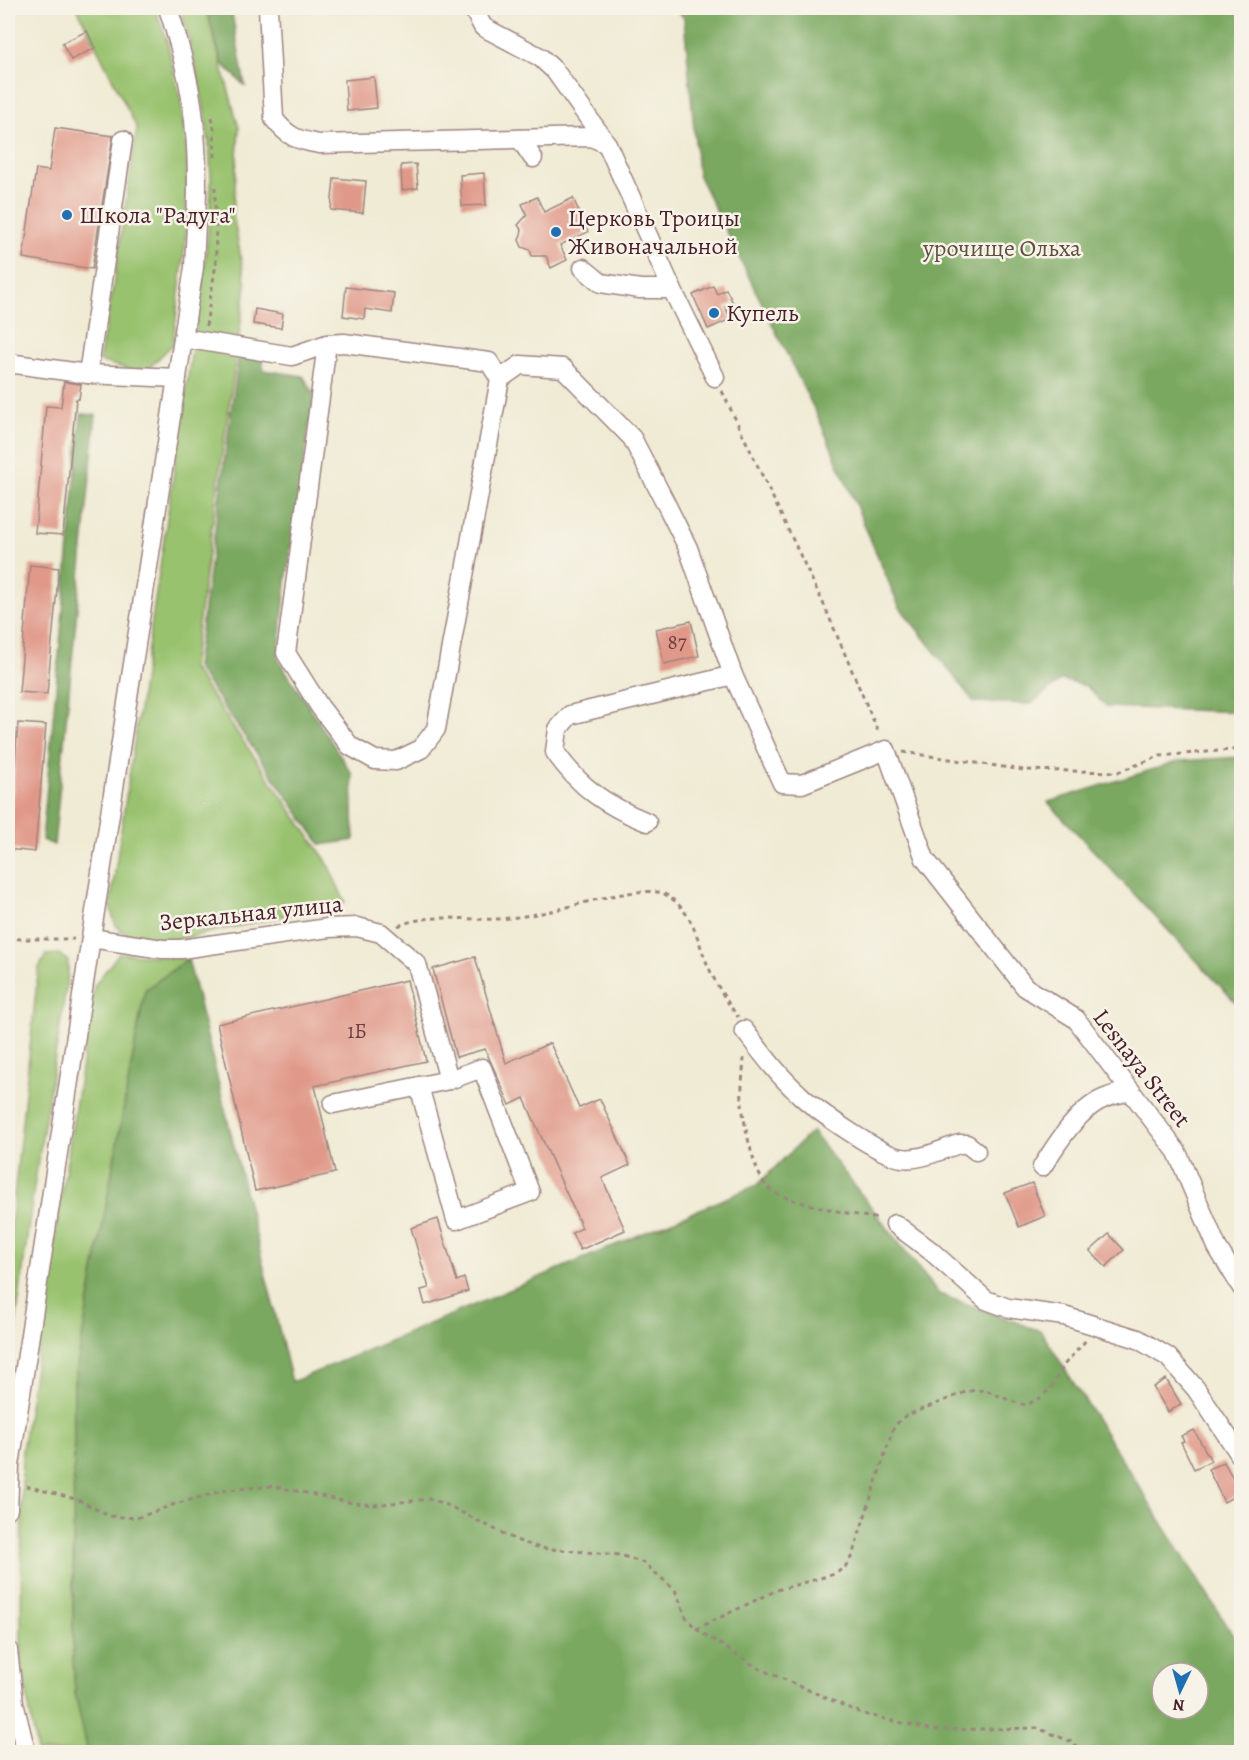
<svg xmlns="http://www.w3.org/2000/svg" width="1249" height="1760" font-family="Alegreya,serif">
	<rect width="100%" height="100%" fill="#f7f3e8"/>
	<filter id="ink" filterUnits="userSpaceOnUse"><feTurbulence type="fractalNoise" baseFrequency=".0167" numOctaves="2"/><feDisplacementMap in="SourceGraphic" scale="12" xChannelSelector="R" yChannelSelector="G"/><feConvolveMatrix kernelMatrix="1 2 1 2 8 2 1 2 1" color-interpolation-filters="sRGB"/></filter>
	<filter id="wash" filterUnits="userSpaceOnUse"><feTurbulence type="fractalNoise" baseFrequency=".008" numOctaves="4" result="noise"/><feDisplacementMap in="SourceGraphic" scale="24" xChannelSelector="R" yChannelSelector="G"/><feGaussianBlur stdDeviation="1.35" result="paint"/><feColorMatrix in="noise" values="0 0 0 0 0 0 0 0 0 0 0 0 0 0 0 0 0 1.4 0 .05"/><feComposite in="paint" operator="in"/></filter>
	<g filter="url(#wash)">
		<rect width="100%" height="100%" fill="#f0ebd4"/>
		<!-- green -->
		<g fill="#99c26e" stroke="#72704c" stroke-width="1.5">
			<path d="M77,8H155L167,41L181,102L187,157V227L173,344L149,368L134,371L99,361L114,282L137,128Z"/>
			<path d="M180,8H206L239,128L233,215L246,286L192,668L326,860L345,902L176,940C159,941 127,942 116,925C113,920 112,912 110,906L206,254C208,229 211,204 211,180C210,121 197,64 180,8Z"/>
			<path d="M119,953L188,959L145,990L74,1383L73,1658L75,1693L88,1752H37L21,1662L22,1451L94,986Z"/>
			<path d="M59,954L68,961V975L32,1200L8,1382V1253L36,991L39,968L46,955Z"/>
		</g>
		<!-- forest -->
		<g fill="#7aa861" stroke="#626446" stroke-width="1.5" fill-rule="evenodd">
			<path d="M206,8H231L245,86L222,63Z"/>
			<path d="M675,8H1241V712L1107,707L1086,686L1061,680L1031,704L974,702L899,606L819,419L698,174L684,18Z"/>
			<path d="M239,355L263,359V370L303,376L314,394L287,575L278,659L352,774L354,840L321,845L196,667Z"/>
			<path d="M81,414L96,415L54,845L42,840Z"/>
			<path d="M1241,757H1242L1241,1008L1048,802L1180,761Z"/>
			<path d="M188,959L292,1382L757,1185L812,1131L939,1294L1041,1331L1241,1648V1752H88L75,1693L73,1658L74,1383L145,990ZM1162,1673H1198V1709H1162Z"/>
		</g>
		<g id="blocks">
			<!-- building -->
			<g fill="#e09989">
				<path d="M87,31L95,48L71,60L62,43Z"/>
				<path d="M374,77L377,108L347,111L345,80Z"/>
				<path d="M55,128L113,136L92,269L23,258L36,169L49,171Z"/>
				<path d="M416,164L418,188L402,190L401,165Z"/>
				<path d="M484,173L486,205L462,206L460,175Z"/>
				<path d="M334,178L366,181L363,213L331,210Z"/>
				<path d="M537,197L544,212L573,198L588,232L560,245L567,260L551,268L546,256H532L530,250L522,247L519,240L522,231L518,225L527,215L522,204Z"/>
				<path d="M713,286L717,294L726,289L733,303L725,307L731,319L708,329L693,295Z"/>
				<path d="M346,287L394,293L392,313L365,309L364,319L343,316Z"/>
				<path d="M255,309L283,314L281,328L253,324Z"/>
				<path d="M64,382L81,384L79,399H76L63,535L35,533L46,406L61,407Z"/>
				<path d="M30,565L59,568L47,694L19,692Z"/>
				<path d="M691,621L699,656L664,664L656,629Z"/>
				<path d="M18,723L46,725L35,852L8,849Z"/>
				<path d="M475,957L506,1063L550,1043L579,1108L600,1099L630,1165L602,1178L625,1230L580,1250L572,1233L582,1228L524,1098L510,1105L485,1049L456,1057L433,969Z"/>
				<path d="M407,980L426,1061L315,1086L335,1173L255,1191L217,1024Z"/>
				<path d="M1032,1183L1045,1216L1019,1227L1005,1193Z"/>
				<path d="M438,1219L457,1281L464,1278L468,1291L425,1305L421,1290L429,1288L411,1228Z"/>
				<path d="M1109,1234L1124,1250L1106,1267L1090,1251Z"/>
				<path d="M1166,1379L1181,1404L1168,1412L1153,1387Z"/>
				<path d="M1194,1430L1211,1461L1194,1469L1181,1442L1184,1441L1181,1436Z"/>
				<path d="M1224,1462L1241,1493L1224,1502L1208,1469Z"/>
			</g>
		</g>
	</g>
	<g filter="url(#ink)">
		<use href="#blocks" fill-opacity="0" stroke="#9d8580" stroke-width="1.5"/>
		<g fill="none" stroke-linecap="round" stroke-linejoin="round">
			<defs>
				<g id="minor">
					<path d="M268,8L274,119C288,137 297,140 319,144L591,137L607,144"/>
					<path d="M473,8L483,27L540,57L555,71L607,144L672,289L715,377"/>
					<path d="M520,139L533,158"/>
					<path d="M583,268L601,283L640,289H672"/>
					<path d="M183,338L292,356L327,344"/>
					<path d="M8,363L88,374L177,378"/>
					<path d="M88,374L123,140"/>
					<path d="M500,379L489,362L344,343L327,344L286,653L320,707L350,746L375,760L396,761L421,749L436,729L500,379L520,365L563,368L632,438L663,498L688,548L733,675L782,783L802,784L886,750L925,859L1025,987L1076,1019L1177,1152L1217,1247L1242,1288"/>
					<path d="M647,822C607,806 580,788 555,752L558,729L570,715L733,675"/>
					<path d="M91,938L162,949H181L328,928L357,927L381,933L417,964L449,1080L333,1104"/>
					<path d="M744,1030C761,1052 778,1075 798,1093C814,1109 881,1156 902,1158C921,1161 942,1149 959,1144H967L976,1151"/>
					<path d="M419,1086L456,1220L530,1192L482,1068L449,1080"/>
					<path d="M1042,1167C1057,1143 1080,1106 1108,1097C1115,1094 1123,1093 1131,1091"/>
					<path d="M895,1224L931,1251L986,1300L1008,1308L1064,1316L1138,1339L1168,1357L1196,1389L1242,1458"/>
					<path d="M8,1509L10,1465L194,267C196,223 199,178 195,133C193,91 181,48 168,8"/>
					<path d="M8,1650L14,1703L26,1752"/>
				</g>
			</defs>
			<!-- minor casing -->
			<use href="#minor" stroke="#9d8580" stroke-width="21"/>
			<!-- path -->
			<g stroke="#9d8580" stroke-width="3" stroke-dasharray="4.5 4.5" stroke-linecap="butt">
				<path d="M212,117L214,128L215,158"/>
				<path d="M206,326L216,263L215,186"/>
				<path d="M722,391L824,605L879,734"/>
				<path d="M903,752L1023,770L1118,772L1160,756L1242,749"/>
				<path d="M398,926C430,912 464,921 498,919C514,918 531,915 547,912C574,907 646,881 668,896C693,913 696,936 706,961C714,981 725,999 738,1017"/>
				<path d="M8,937L20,939H74"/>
				<path d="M744,1058C743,1073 741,1089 742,1104C744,1125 754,1174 768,1188C782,1202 857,1215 879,1219"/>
				<path d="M26,1486L79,1500L109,1516L137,1518L175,1504L226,1490L273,1486L348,1502L374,1505L429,1499L445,1504L516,1540L540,1548L620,1555L644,1563L675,1590L686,1617L696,1629L758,1668L863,1714L934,1730L1037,1728L1070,1741L1082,1752"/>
				<path d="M696,1629L777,1590L835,1574L845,1567L852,1556L894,1426L905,1416L968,1391L985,1390L1011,1401L1026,1405L1040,1398L1051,1388L1063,1366L1087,1339"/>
			</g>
			<!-- minor -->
			<use href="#minor" stroke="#fff" stroke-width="18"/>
		</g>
	</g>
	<!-- markers -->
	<g fill="#1f6fb2" stroke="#f7f3e8" stroke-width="2">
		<circle cx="67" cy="215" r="6"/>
		<circle cx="556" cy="232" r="6"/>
		<circle cx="714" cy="313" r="6"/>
	</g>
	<g text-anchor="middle" stroke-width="5" stroke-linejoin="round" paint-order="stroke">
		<!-- number labels -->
		<g font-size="21" fill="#703e42">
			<text x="677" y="649">87</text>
			<text x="357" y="1038">1Б</text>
		</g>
		<!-- poi labels -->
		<g font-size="24" fill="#4a1f2b" stroke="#f7f3e8" text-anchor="start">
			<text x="79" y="223">Школа "Радуга"</text>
			<text x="568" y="226">Церковь Троицы<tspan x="568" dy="28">Живоначальной</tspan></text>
			<text x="726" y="321">Купель</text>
		</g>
		<!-- park labels -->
		<g font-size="24" fill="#62503f" stroke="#f7f3e8">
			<text x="1002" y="256">урочище Ольха</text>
		</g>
		<!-- street labels -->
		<g font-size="24" fill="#4a1f2b" stroke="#f7f3e8">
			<text transform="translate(251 913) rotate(-6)" y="8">Зеркальная улица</text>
			<text transform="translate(1142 1068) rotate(52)" y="8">Lesnaya Street</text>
		</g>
	</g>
	<!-- margin -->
	<rect width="1249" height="1760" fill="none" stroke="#f7f3e8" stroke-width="30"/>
	<!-- north arrow -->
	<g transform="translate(1180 1691) rotate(185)"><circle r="28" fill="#f7f3e8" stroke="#b29e9c" stroke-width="1.5"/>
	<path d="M0-4.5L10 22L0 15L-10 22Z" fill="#1f6fb2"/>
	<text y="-9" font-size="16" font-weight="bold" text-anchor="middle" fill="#4a1f2b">N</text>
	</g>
</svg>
